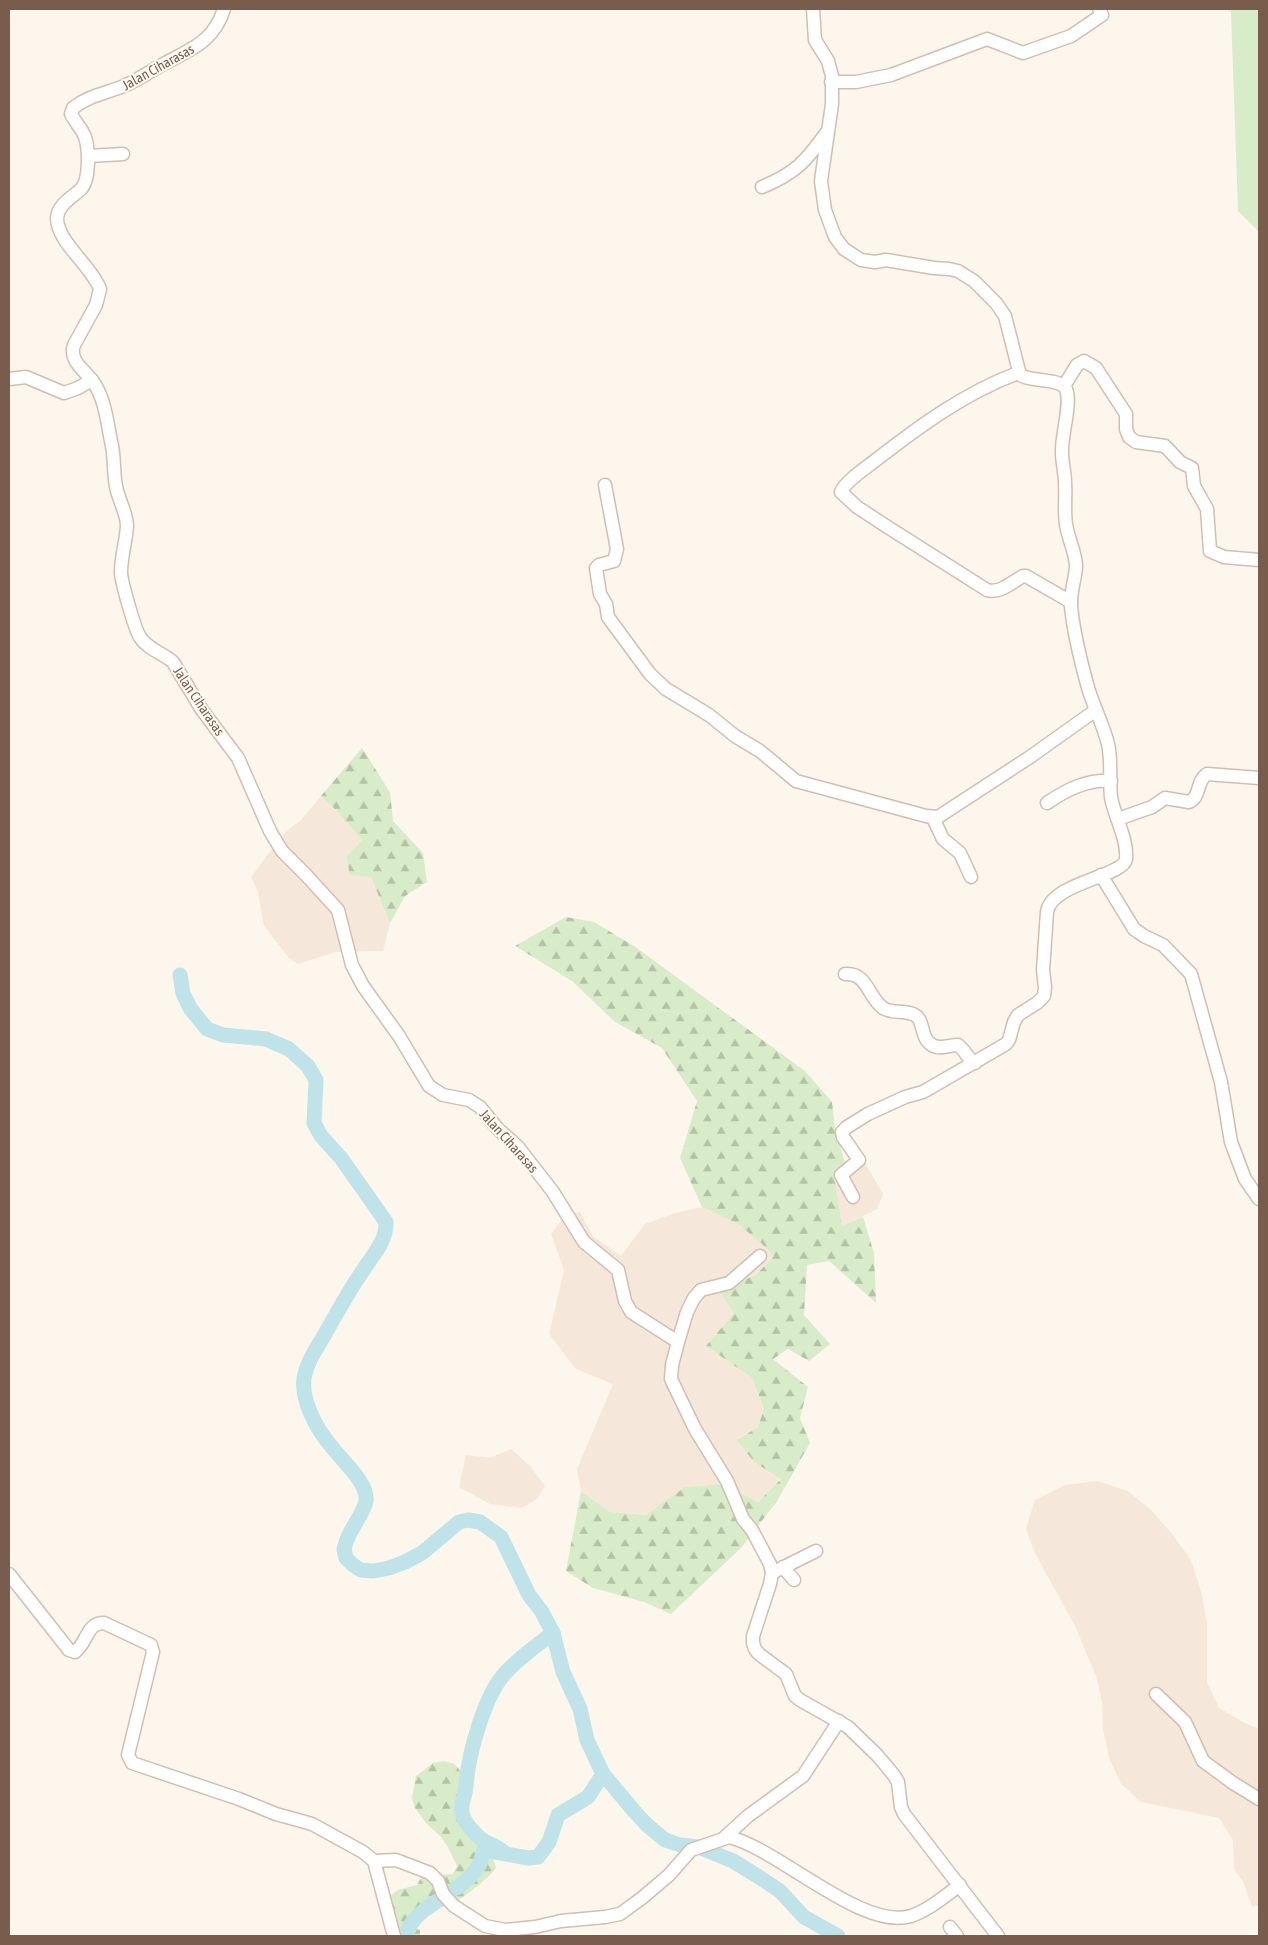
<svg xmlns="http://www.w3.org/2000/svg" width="1268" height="1945" font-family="'Asap Condensed',sans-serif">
	<defs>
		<pattern id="forest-firs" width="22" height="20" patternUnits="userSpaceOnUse" patternTransform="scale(1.25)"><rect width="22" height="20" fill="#d8ecc9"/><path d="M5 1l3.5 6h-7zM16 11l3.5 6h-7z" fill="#b4c2a5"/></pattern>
	</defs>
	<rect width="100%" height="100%" fill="#fdf6ec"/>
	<!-- residential -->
	<g fill="#f5e8da">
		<path d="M321,796L336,810L362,840L346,857L350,874L371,877L390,923L383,951L336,952L298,964L289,958L264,926L258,892L251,877L285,832L301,820Z"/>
		<path d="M861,1156L883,1194L877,1209L842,1227L834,1172L845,1163Z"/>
		<path d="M702,1207L738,1224L760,1242L774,1256L756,1275L718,1290L734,1313L706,1346L752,1378L764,1409L758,1427L738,1439L754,1462L781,1478L758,1502L723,1484L685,1487L647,1515L610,1512L581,1491L577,1469L613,1384L576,1369L549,1334L564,1270L551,1234L564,1216L580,1212L593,1236L621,1256L645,1224L675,1213Z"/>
		<path d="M511,1449L530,1466L545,1486L538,1498L522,1508L490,1504L459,1487L466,1455L490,1458Z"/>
		<path d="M1098,1481L1128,1491L1152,1511L1172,1534L1191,1560L1201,1591L1207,1622V1682L1219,1708L1245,1723L1259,1729V1905L1252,1907L1243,1881L1234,1870L1233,1840L1219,1818L1141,1802L1121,1784L1109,1758L1103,1729L1102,1702L1096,1676L1075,1626L1035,1553L1026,1529L1035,1500L1065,1485Z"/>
	</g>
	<!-- green -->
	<path fill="#d8ecc9" d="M1227,9H1259V232L1238,211L1231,12Z"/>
	<!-- forest -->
	<g fill="url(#forest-firs)">
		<path d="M362,748L390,792L393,821L423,853L427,882L405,896L390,923L371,877L350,875L346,857L362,840L336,810L321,796Z"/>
		<path d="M566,917L594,922L634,946L805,1071L832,1102L835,1128L845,1163L834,1172L842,1226L863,1217L874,1253L876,1303L829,1261L807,1265L804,1315L830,1344L809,1361L788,1349L773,1359L808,1387L800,1418L810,1443L777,1501L742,1547L671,1614L644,1602L593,1588L566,1571L581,1491L610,1512L646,1515L685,1487L723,1484L758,1502L781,1479L754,1462L737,1440L758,1427L764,1409L752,1378L706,1346L734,1313L718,1290L756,1275L774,1256L760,1242L738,1224L702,1207L680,1158L697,1101L662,1048L615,1022L572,981L515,946Z"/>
		<path d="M444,1761C448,1762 453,1763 455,1765C475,1778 437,1824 482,1845L484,1850L493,1858L496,1868C484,1883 469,1892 454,1904L451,1893C444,1897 435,1896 428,1899L424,1908L408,1927L420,1930V1936H387V1917L390,1896L398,1890L417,1885L422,1876L431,1872L441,1875L453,1874L457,1866L448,1847L441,1837L426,1823L415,1808L412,1798L416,1776L433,1763Z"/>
	</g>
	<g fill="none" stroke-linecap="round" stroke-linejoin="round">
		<!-- river -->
		<g stroke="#bfe3e8" stroke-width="15">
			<path d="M180,975L183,993L190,1008L207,1029L223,1035L266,1039L289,1049L308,1066L316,1080L314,1123L321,1136L341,1158L386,1222C387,1241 372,1256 362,1272C348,1292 337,1313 325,1334C317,1348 307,1361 304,1378C301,1401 317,1430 332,1447C342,1461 368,1482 366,1501C364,1513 350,1529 346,1542L344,1549L346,1558L353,1565L361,1570L373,1571L389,1568L405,1562L422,1553L459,1522L468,1520L480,1522L501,1537L529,1595L542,1612L553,1633L563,1672L580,1709L587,1740L603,1774L634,1811L647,1825L665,1840L680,1845L699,1847L733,1861L759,1877L780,1891L804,1917L838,1936"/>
			<path d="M505,1853C496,1845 495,1847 486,1842C477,1837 464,1823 462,1813C460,1805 466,1794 466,1786C468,1756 484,1695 506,1672C520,1657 537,1645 553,1633"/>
			<path d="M457,1888L470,1877L479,1866L484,1850L528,1858L538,1857L549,1842L558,1815L588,1797L603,1774"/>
			<path d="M406,1936C411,1915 431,1905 449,1894"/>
		</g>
		<defs>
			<g id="minor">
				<path d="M224,9C213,44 188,50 160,66C149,72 138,80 126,85C108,93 89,95 73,108L71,114C75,122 82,129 85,137C89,149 90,180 81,189C73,197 58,204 57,218C57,242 91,265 100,289L96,305L74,345C68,361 86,371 94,383C105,400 107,421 111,441C115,456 113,471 116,486C118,499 127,513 127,526C126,542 121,557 121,572C121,581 135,630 140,637C147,649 163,653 173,662L202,710L238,758L270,831L282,851L306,875L338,910L352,965L363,986L399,1036L429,1086L443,1095L469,1100L480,1107L497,1128L518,1147L553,1192L584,1242L618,1270L625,1301L631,1312L678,1342"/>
				<path d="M813,9L815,40L828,61L832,76V104L821,181L825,210L835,237L844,249L861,260L875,262L886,260L934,268L949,269L958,271L974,281L996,303L1005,316L1020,375C1030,382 1061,378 1066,389C1072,404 1061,435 1062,453C1062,463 1065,472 1065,483C1066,496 1064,511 1066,524C1068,538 1075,551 1076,565C1076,578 1070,591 1071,606C1073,628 1081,662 1087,684C1092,704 1103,723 1108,744C1112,762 1109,779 1111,797C1114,816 1128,839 1126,859C1123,877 1052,882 1047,912L1043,970L1045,987L1044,996L1037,1003L1018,1015L1014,1022L1009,1040L1006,1044L923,1092L905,1097L868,1114L847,1127L842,1132L843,1137L859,1160L841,1175L853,1197"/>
				<path d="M831,82H856L891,75L987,39L1023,53L1071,36L1102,15L1099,9"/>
				<path d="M89,156L123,154"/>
				<path d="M762,187C796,173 806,161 827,132"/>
				<path d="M1018,373C964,393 917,428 872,463C864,469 844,483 841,492L857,507L886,526L987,590C1000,594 1012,582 1023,576H1026L1071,602"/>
				<path d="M9,379L26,377L64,393L78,388L92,380"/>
				<path d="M1064,386L1077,365L1084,361L1096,368L1126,414V429L1129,437L1136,442L1165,446L1180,462L1192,468L1194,486L1207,509L1210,551L1224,557L1259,560"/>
				<path d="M605,485L617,549L614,561L599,565L596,568L600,594L606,604L608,617L650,674L666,689L709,715L735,736L760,751L796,781L926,816L938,817L1030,757L1096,710"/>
				<path d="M1047,803C1066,790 1087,779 1111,781"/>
				<path d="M933,818L943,839L960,853L971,877"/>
				<path d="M1118,819L1152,807L1165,798L1189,802C1201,797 1196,781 1207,774L1259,778"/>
				<path d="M1101,875L1134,929L1144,936L1163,945L1191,974L1221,1082L1231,1142L1245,1179L1259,1199"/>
				<path d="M845,974C867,972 868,997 883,1008C892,1015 912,1008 919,1019C924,1028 922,1039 932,1045C940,1050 949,1045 958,1045C965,1050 967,1058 975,1063"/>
				<path d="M760,1256L729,1283L701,1290L694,1298L687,1312L678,1342L672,1365L671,1379L695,1429L727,1481L743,1519L752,1530L770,1564L772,1573L770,1584L753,1636V1643L755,1649L759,1654L786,1674L795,1696L800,1700L848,1727L877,1755L893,1774L898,1782L901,1807L904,1814L998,1936"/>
				<path d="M783,1567L794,1580"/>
				<path d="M772,1573L816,1551"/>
				<path d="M9,1574L69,1650L75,1652C87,1643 87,1622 104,1623L151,1645L153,1652L128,1755L132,1763L239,1799L276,1814L312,1824L363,1852L374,1861L394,1936"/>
				<path d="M1156,1694L1185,1722L1203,1761L1233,1783L1259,1799"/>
				<path d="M724,1838L748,1816L803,1776L839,1721"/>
				<path d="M374,1861L396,1860L430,1873L438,1881L443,1894L454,1906L485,1926L505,1930L535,1927L561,1921L605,1917L620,1914L642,1898L669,1875L691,1850L729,1837C779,1849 862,1931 911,1916C929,1910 945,1896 960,1885"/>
				<path d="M950,1927L957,1936"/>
			</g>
		</defs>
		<!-- minor casing -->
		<use href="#minor" stroke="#d1beb0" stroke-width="15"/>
		<!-- minor -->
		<use href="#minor" stroke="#fff" stroke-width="12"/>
	</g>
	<g text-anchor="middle" stroke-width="4" stroke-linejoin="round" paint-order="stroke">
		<!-- street labels -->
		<g font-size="14" fill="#7a5c4d" stroke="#fffaf3">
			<text transform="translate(158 67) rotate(-29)" y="5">Jalan Ciharasas</text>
			<text transform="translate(199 701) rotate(56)" y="5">Jalan Ciharasas</text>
			<text transform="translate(509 1141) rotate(48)" y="5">Jalan Ciharasas</text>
		</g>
	</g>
	<!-- border -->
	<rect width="1268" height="1945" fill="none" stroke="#7a5c4d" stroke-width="20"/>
</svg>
